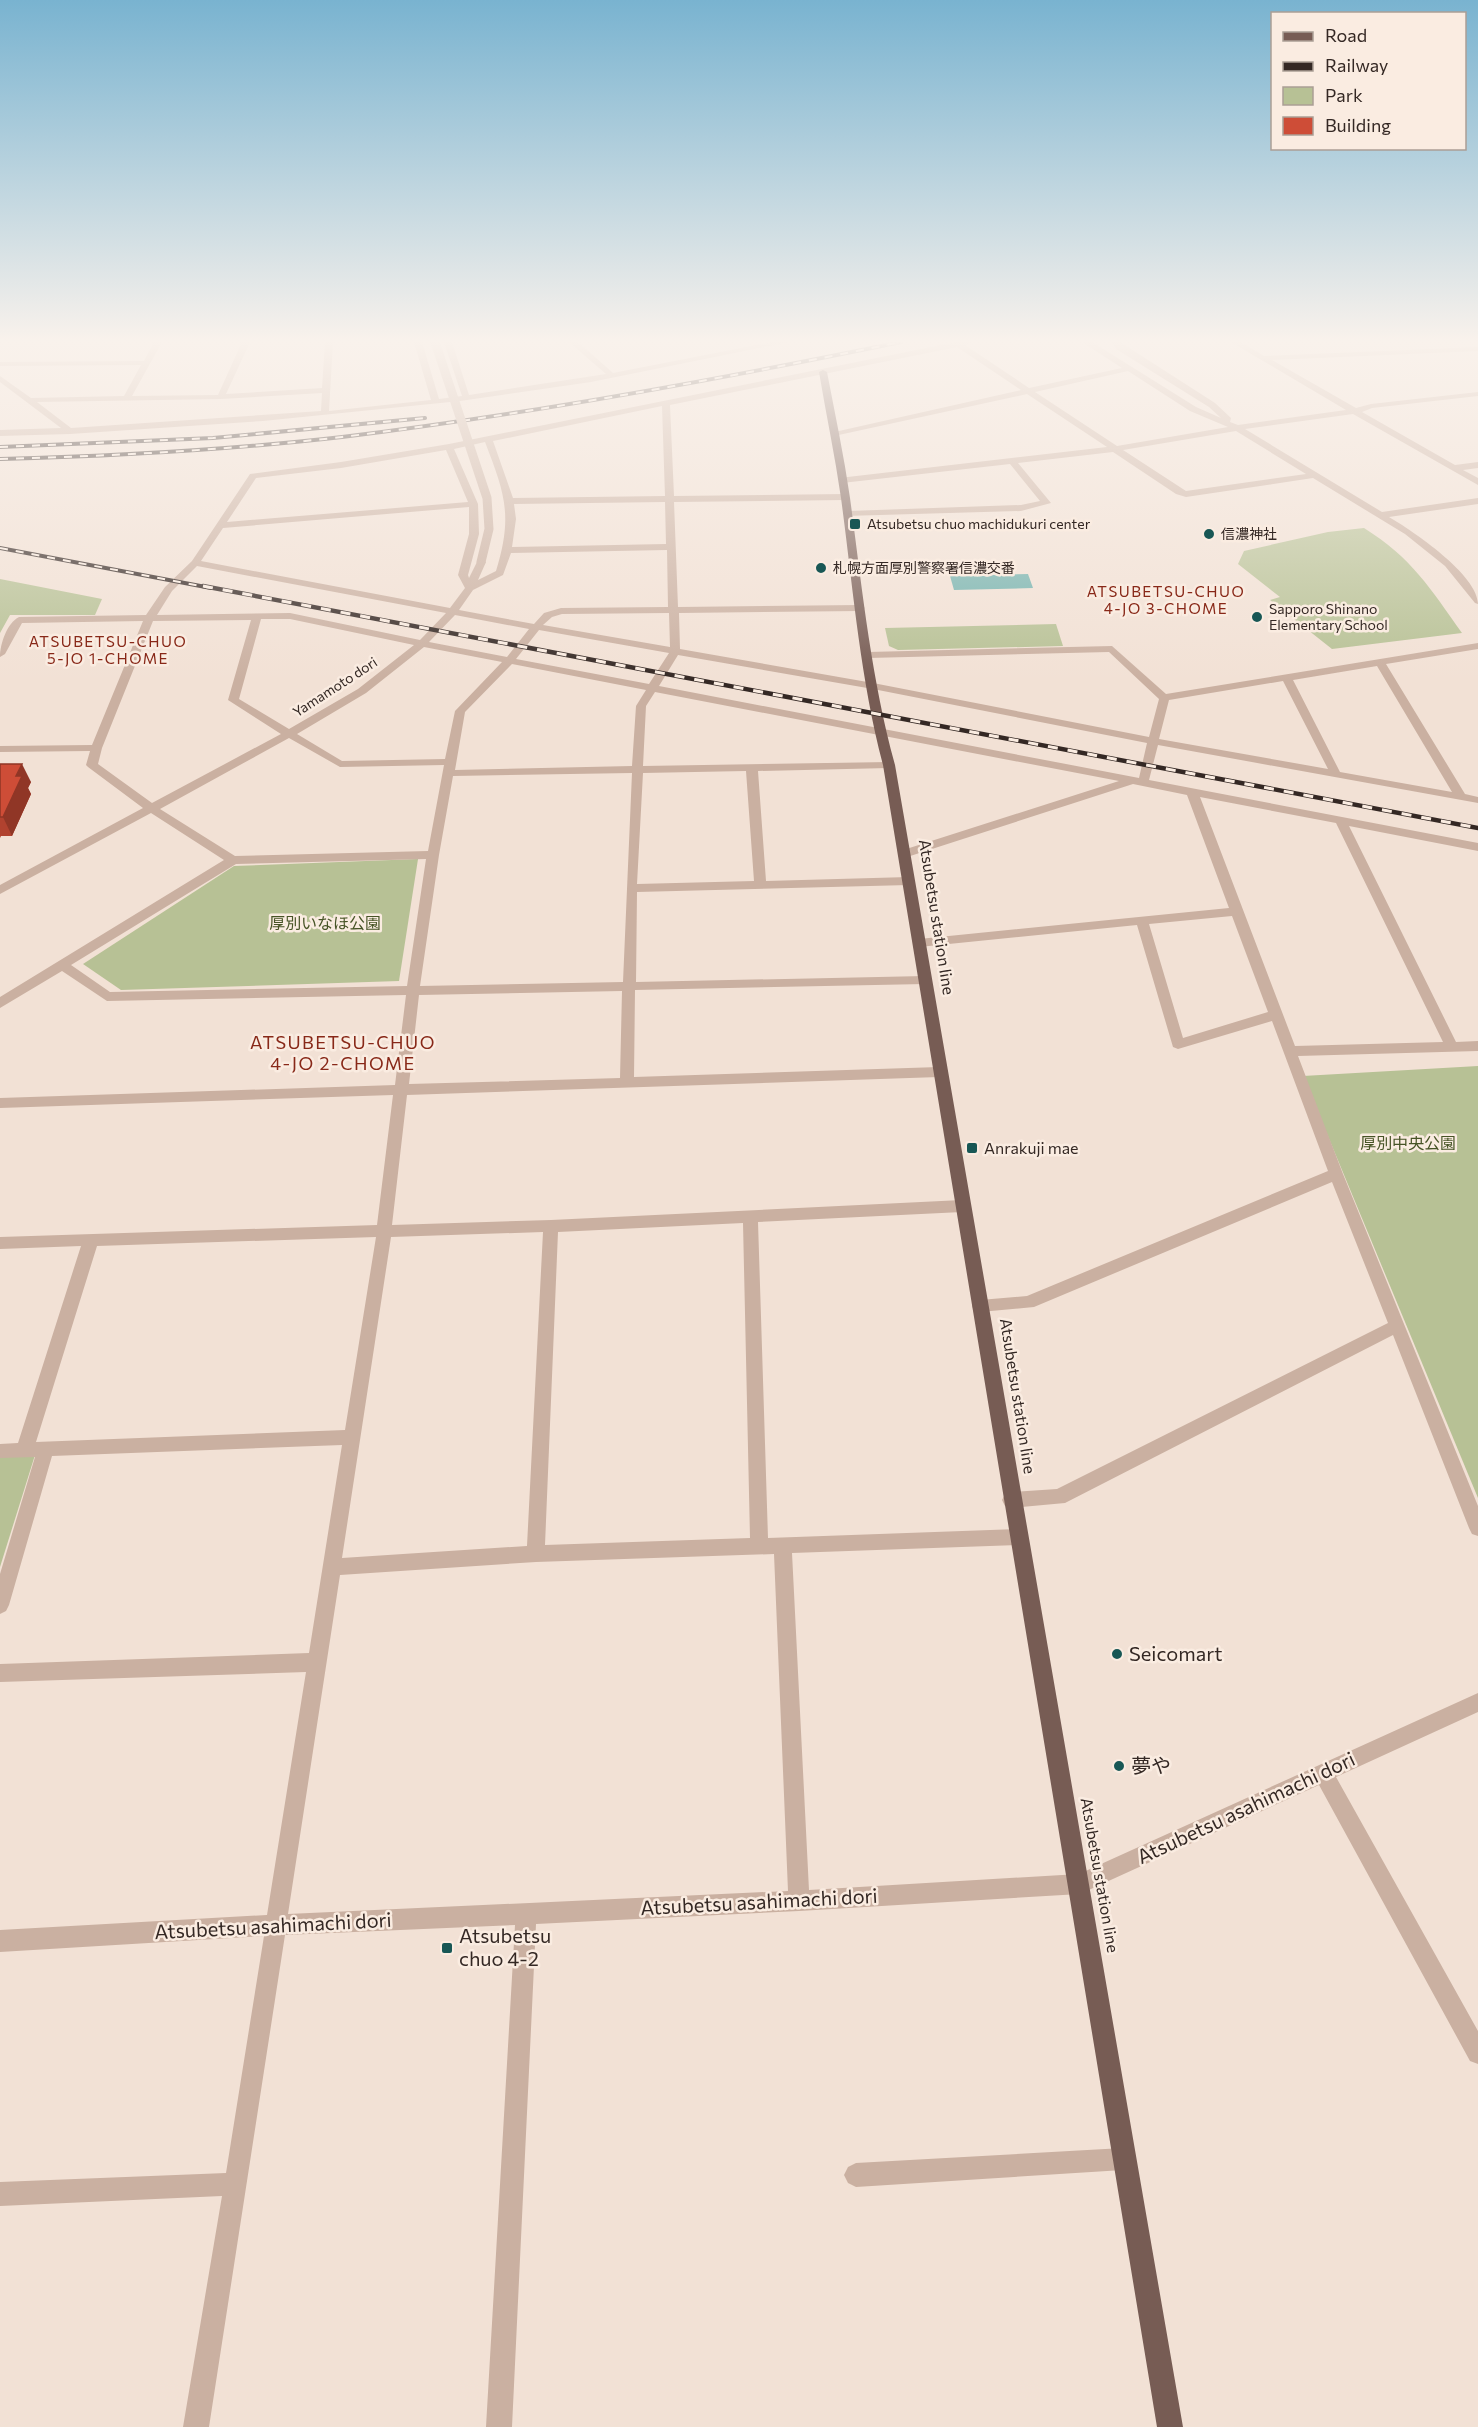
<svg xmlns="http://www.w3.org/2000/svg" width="1478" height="2427" font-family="Commissioner,'Noto Sans JP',sans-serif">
	<rect width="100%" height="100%" fill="#f2e1d5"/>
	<!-- green -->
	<g fill="#b7c195">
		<path d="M1364,528C1412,558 1430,588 1462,633L1332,649L1270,600L1280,597L1238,564L1244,551L1328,532Z"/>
		<path d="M0,579L102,599L95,615H10L0,633Z"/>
		<path d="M1056,624L1063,646L898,650L889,646L885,628Z"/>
		<path d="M418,859L399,981L121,990L83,964L234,866Z"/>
		<path d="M1478,1066V1498L1303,1076Z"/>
		<path d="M35,1455L0,1567V1457Z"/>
	</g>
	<!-- water -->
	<path fill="#72b1ad" d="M1028,574L1033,588L954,590L950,576Z"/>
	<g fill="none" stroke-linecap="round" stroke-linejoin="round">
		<!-- minor -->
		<g fill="#cab0a1" fill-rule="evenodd">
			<path d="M154,342H162L132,396L218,395L242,342H250L226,394L322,388L325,342H333L329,411L431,400L414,342H422L439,399L462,396L444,342H452L469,395L606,374L569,342H578L613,373L772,342H789L591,382L460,401L263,421L70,434L0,436V430L61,428L0,382V376L31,398L124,396L141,365L0,366V362L144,361ZM322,393L321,411L71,428L37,402L221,399Z"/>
			<path d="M956,342H973L965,345L1029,388L1122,368L1082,342H1092L1196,407L1221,418L1209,407L1116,349L1112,342H1120L1215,403L1231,418L1230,422L1238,425L1346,410L1231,342H1241L1264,356L1478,347V351L1272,360L1356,408L1371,404L1478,392V396L1372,408L1362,412L1455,465L1478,462V468L1463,470L1478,478V485L1353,414L1245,429L1382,512L1478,498V504L1389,517C1413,531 1478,575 1478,604L1475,603L1445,566L1405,534L1313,478L1186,497L1176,494L1113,452L1018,463L1051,503L1021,511L845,516V512L848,511L1021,505L1040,501L1010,464L842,483L839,482V478L1107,447L1027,394L834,436L830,433L1021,390L957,347L670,405L674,496L845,494L849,497L845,500L674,502L678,607L860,605L865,608L860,611L679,613L680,649L873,683L1149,737L1159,699L1109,652L868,658L863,655L868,652L1112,646L1166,694L1478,643V649L1386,664L1465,794L1478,797V803L1158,745L1149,780L1478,843V851L1349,826L1456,1042L1478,1041V1051L1298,1056L1343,1174L1478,1506V1536L1472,1534L1469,1528L1393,1335L1065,1503L1011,1508L1005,1506L1002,1500L1005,1494L1011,1492L1057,1489L1388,1323L1332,1182L1034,1307L980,1312L974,1311L972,1306L974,1301L980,1300L1027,1296L1328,1171L1272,1021L1178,1049L1173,1047L1137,925L919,947L913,943L919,939L1229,908L1187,795L1133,784L904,858L900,857V851L1119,781L655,692L646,706L643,766L889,762L895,765L889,768L758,771L766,881L909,877L915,881L909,885L637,892L636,982L925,976L932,980L925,984L635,990L634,1077L939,1067L946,1072L939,1077L407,1095L392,1225L551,1220L962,1200L967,1202L969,1206L967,1210L962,1212L758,1222L768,1538L1018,1529L1024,1531L1027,1537L1024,1543L1018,1545L792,1553L809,1890L1079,1874L1478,1693V1712L1336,1777L1478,2031V2064L1470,2061L1319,1785L1080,1894L799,1911L536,1924L512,2427H486L515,1925L285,1935L209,2427H183L222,2196L0,2206V2182L226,2173L264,1936L0,1952V1930L267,1915L306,1672L0,1682V1664L309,1653L342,1445L52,1456L9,1605L6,1611L0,1614V1574L35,1457L0,1458V1444L18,1443L81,1246L0,1249V1237L377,1225L393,1095L0,1108V1098L395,1085L406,995L107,1001L62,971L0,1008V997L224,860L151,813L0,894V885L143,808L88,767L86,765L90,751L0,752V746L92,745L143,621L22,623L5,654L0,657C0,644 7,623 19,617L146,615L165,587L192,561L250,474L341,462L449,444ZM1128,371L1190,411L1228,427L1117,446L1035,392ZM662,406L665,496L513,498L493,441ZM1236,431L1306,474L1186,491L1123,450ZM485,442C505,494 513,516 496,571L478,580L486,562L484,560H478L469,578L468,575L479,534L478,504L454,449ZM446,450L468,502L227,522L256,478L341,468ZM665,502L666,544L512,547L516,519L514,504ZM469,507V534L458,575L465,588L450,608L201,561L223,528ZM667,550L668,607L561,608L544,613L534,624L459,610L473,590L503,575L511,553ZM197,566L446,613L420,640L290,613L157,615L172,591ZM669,613L670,647L543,625L552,617L562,614ZM455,615L529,629L507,657L429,642ZM261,619H290L414,645L358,689L289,729L239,699ZM251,620L228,700L281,734L152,803L98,764L102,748L153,621ZM539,630L669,653L649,684L516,659ZM424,647L502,662L455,711L445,759L342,761L297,734L366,693ZM678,655L873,689L1147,743L1139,778L659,686ZM512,664L646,690L636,706L632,766L455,770L465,712ZM1377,666L1452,792L1340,772L1293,680ZM1283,681L1328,769L1159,739L1169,700ZM289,738L340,767L444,765L428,851L235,856L160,809ZM746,771L754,881L637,884L643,773ZM632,773L623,982L420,986L439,855L453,776ZM1200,797L1336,823L1443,1042L1295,1046ZM426,859L407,986L110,992L71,965L236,864ZM1232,916L1268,1012L1183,1038L1149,924ZM622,991L620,1078L409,1084L419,995ZM743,1223L750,1538L545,1545L558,1232ZM543,1232L527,1546L342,1558L391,1237ZM376,1237L345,1430L36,1442L97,1246ZM774,1554L788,1891L288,1914L340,1575L536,1562Z"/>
			<path d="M1123,2148L1131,2151L1134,2159L1131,2167L1123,2170L856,2187L848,2183L844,2175L848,2167L856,2163Z"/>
		</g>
		<!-- major -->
		<path fill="#775c54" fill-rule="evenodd" d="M823,370L827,372C835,414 844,456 850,498C862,587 871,678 895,765L1183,2427H1157L883,765C860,678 853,587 841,498C835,456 826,414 819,372Z"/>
		<defs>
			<g id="rail-far1">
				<path d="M0,447L213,438L425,418"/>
				<path d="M0,459C114,456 228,450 342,437C530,414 716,380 901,342"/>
				<path d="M0,548L211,588"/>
			</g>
			<path id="rail" d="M203,586L1478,828"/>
		</defs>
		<!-- rail-far1 casing -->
		<use href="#rail-far1" stroke="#342824" stroke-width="4"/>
		<!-- rail casing -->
		<use href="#rail" stroke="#342824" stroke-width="4.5"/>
		<!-- rail-far1 -->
		<use href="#rail-far1" stroke="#faece1" stroke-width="2" stroke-dasharray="8" stroke-linecap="butt"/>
		<!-- rail -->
		<use href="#rail" stroke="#faece1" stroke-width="3" stroke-dasharray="10" stroke-linecap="butt"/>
		<!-- minor-bridge -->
		<path stroke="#cab0a1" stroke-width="9" d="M435,342L487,498L489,529L481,562"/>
	</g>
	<!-- wall -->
	<path fill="#b1422f" d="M0,764L31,782L28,788L31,794L12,836H1L0,838Z"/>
	<!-- shaded-wall -->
	<path fill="#903626" d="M22,764L31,782L28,788L31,794L12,836L3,817L16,776Z"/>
	<!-- building -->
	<path fill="#ce4d37" stroke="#903626" stroke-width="1.5" d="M0,764H22L16,776H22L3,817H0Z"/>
	<!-- sky -->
	<linearGradient id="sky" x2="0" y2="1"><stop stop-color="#79b3d0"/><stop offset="0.5" stop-color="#f9f2ec"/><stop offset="1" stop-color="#f9f2ec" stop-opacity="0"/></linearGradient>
	<rect width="1478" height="682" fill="url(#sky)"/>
	<!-- markers -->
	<g fill="#185755" stroke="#faece1" stroke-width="2">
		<rect x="849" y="518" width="12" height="12" rx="3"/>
		<circle cx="1209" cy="534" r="6"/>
		<circle cx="821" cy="568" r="6"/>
		<circle cx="1257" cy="617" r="6"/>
		<rect x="966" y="1142" width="12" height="12" rx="3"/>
		<circle cx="1117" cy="1654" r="6"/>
		<circle cx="1119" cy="1766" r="6"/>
		<rect x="441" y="1942" width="12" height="12" rx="3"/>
	</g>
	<g text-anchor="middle" stroke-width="5" stroke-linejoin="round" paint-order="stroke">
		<!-- far-poi labels -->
		<g font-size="14" fill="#342824" stroke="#faece1" text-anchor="start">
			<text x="867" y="529">Atsubetsu chuo machidukuri center</text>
			<text x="1221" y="539">信濃神社</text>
			<text x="833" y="573">札幌方面厚別警察署信濃交番</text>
			<text x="1269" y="614">Sapporo Shinano<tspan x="1269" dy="16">Elementary School</tspan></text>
		</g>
		<!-- far-street labels -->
		<g font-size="14" fill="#342824" stroke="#faece1">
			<text transform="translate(335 687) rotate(-33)" y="5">Yamamoto dori</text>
		</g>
		<!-- far-neighbourhood labels -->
		<g font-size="15" letter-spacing="1.5" fill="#882818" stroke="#faece1">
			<text x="1166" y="597">ATSUBETSU-CHUO<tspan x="1166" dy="17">4-JO 3-CHOME</tspan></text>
			<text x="108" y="647">ATSUBETSU-CHUO<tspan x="108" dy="17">5-JO 1-CHOME</tspan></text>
		</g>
		<!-- street labels -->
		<g font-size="16" fill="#342824" stroke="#faece1">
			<text transform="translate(937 917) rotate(81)" y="6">Atsubetsu station line</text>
			<text transform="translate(1018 1396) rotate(81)" y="6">Atsubetsu station line</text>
			<text transform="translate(1100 1875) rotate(80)" y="6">Atsubetsu station line</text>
		</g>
		<!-- park labels -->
		<g font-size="16" fill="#475426" stroke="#faece1">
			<text x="325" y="929">厚別いなほ公園</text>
			<text x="1408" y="1149">厚別中央公園</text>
		</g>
		<!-- poi labels -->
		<g font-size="16" fill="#342824" stroke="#faece1" text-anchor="start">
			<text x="984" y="1154">Anrakuji mae</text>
		</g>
		<!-- neighbourhood labels -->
		<g font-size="18" letter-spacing="1.5" fill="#882818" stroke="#faece1">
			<text x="343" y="1049">ATSUBETSU-CHUO<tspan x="343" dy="21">4-JO 2-CHOME</tspan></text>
		</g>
		<!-- near-poi labels -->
		<g font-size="20" fill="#342824" stroke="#faece1" text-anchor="start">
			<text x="1129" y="1661">Seicomart</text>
			<text x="1131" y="1773">夢や</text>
			<text x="459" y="1943">Atsubetsu<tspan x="459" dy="23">chuo 4-2</tspan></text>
		</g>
		<!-- near-street labels -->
		<g font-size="20" fill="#342824" stroke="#faece1">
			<text transform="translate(1246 1808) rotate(-25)" y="7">Atsubetsu asahimachi dori</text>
			<text transform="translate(759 1902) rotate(-3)" y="7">Atsubetsu asahimachi dori</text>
			<text transform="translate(273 1926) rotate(-3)" y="7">Atsubetsu asahimachi dori</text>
		</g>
	</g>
	<!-- legend -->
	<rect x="1271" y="12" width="195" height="138" fill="#faece1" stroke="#ab9e95" stroke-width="1.5"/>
	<rect x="1283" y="32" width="30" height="9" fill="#775c54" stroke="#ab9e95" stroke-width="1.5"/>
	<text x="1325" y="42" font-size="18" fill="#342824">Road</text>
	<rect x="1283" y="62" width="30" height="9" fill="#342824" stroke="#ab9e95" stroke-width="1.5"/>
	<text x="1325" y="72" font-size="18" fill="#342824">Railway</text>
	<rect x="1283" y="87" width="30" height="18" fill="#b7c195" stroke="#ab9e95" stroke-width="1.5"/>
	<text x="1325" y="102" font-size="18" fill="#342824">Park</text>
	<rect x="1283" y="117" width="30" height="18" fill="#ce4d37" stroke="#ab9e95" stroke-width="1.5"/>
	<text x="1325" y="132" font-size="18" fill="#342824">Building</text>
</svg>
